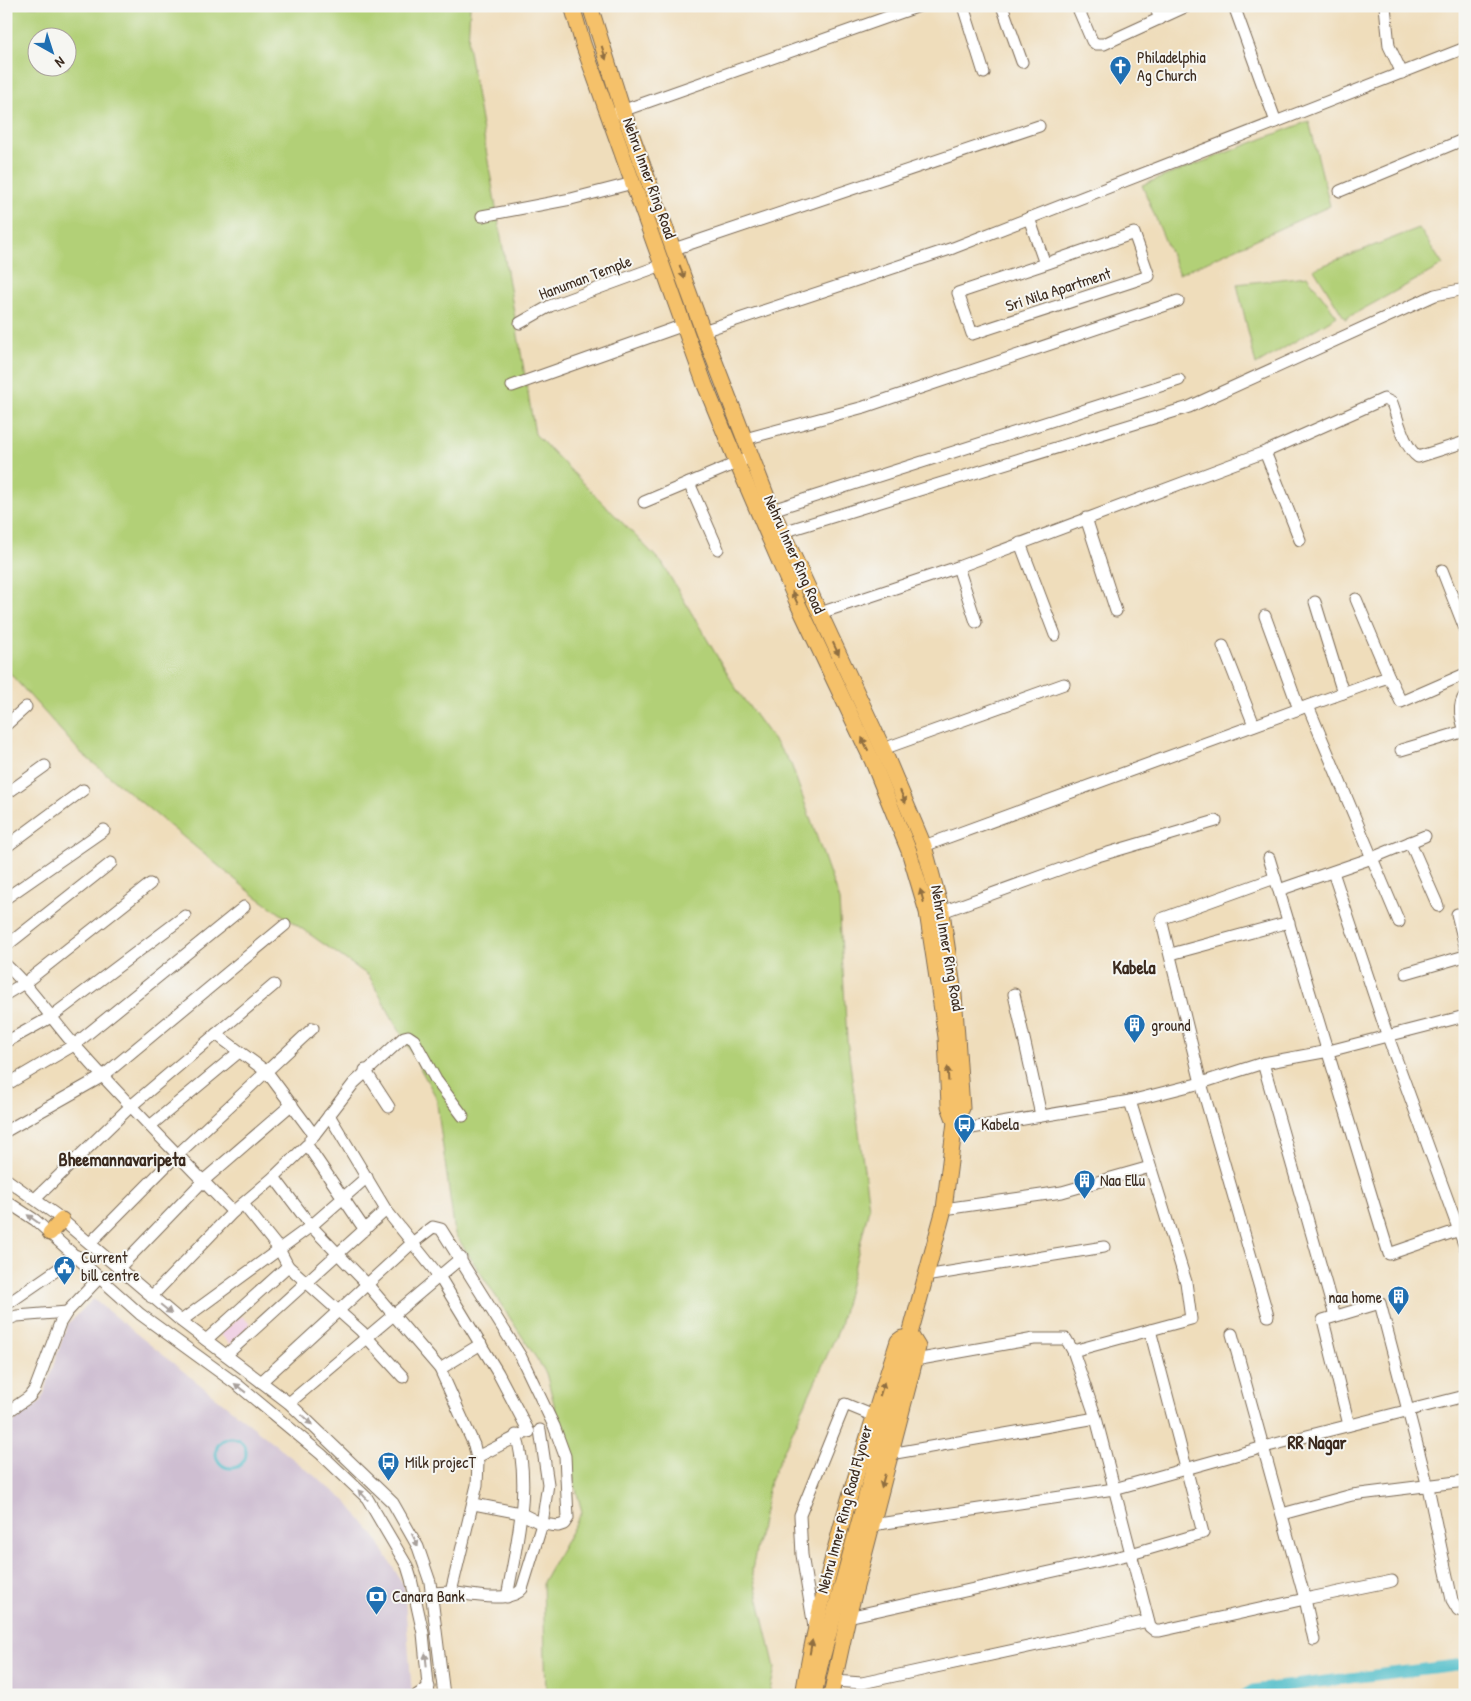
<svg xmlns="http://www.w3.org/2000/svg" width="1471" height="1701" font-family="'Patrick Hand',sans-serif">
	<rect width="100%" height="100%" fill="#f6f6f2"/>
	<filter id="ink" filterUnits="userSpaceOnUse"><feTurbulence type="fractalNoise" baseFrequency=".02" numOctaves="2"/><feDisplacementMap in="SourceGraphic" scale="10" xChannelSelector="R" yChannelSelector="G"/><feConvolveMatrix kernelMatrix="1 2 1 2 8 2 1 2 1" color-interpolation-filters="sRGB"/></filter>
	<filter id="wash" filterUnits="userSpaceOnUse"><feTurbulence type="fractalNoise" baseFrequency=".0096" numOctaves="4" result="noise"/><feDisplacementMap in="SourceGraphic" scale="20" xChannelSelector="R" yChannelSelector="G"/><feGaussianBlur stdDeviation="1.12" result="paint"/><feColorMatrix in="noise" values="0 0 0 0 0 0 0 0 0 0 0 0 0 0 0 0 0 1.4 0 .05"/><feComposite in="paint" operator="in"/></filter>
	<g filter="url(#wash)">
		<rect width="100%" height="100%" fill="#efddbb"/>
		<!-- built -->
		<path fill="#f0d0e4" d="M242,1316L250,1324L230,1344L220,1334Z"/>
		<!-- industrial -->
		<path fill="#cebed1" d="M93,1299L347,1502L376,1538L404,1586L412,1695H6V1428L41,1402L67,1325Z"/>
		<!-- green -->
		<g fill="#b2d077" stroke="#767d4a" fill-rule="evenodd">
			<path d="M6,6H470L468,45L535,434L662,563L737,690L791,764L839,900L847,1040L869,1208L839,1329L770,1481L752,1570L775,1668L769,1695H546L543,1582L582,1512L546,1373L455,1234L436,1097L369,976L254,895L81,753L6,669ZM38,38H68V68H38Z"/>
			<path d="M1309,121L1330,206L1179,274L1142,185Z"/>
			<path d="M1419,228L1443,265L1345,319L1314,269Z"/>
			<path d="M1307,276L1337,316L1256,365L1237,284Z"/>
		</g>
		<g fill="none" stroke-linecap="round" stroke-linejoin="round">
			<!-- stream -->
			<circle stroke="#50bdc9" stroke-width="3" cx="231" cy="1453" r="15"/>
			<!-- canal -->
			<path stroke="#50bdc9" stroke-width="11" d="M1245,1695L1253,1690L1465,1664"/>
		</g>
	</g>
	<g filter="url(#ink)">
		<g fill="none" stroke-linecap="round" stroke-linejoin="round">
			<defs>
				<g id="minor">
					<path d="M963,6L984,73"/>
					<path d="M1002,6L1022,62"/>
					<path d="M1077,6L1092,41L1096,44H1104L1187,6"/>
					<path d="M1155,6L1160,19"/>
					<path d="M1234,6L1276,122"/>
					<path d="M1385,6L1389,46L1402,73"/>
					<path d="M616,113L919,6"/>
					<path d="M1340,191L1465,139"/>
					<path d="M482,216L571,199L633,183"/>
					<path d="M1029,218L1045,264L958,293L972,334L1149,276L1134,233L1045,264"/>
					<path d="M674,249L1039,126"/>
					<path d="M520,323L550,306L662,265"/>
					<path d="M703,331L953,248L1465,48"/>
					<path d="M512,386L684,325"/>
					<path d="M745,439L864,407L1178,301"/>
					<path d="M689,483L718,549"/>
					<path d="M644,502L744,460"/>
					<path d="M772,510L1179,380"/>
					<path d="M1086,518L1116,611"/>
					<path d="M783,532L1189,407L1435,295L1465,289"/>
					<path d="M1300,540L1265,452L1384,399L1392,403C1398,419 1404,447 1418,457L1465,442"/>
					<path d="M1020,543L1055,635"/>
					<path d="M958,567L976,622"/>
					<path d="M1442,570L1465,629"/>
					<path d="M1356,599L1389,677"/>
					<path d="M1315,602L1343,693"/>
					<path d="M820,613L958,567L1265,452"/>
					<path d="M1265,616L1299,709"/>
					<path d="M1223,646L1254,725"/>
					<path d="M1465,695C1457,706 1461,719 1465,731"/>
					<path d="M6,725L26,707"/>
					<path d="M883,749L1064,684"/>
					<path d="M1401,750L1465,731"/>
					<path d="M6,794L45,766"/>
					<path d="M1410,842L1438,906"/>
					<path d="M924,846L1373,682L1389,677L1401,702L1465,674"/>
					<path d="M6,847L83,790"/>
					<path d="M1269,858L1389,1254L1465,1228"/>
					<path d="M1333,872L1387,1034L1465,1247"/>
					<path d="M1279,890L1372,858L1308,706"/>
					<path d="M6,898L104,830"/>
					<path d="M942,912L1091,858L1216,821"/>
					<path d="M1457,914L1465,946"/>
					<path d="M1399,922L1372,858L1425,836"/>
					<path d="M6,946L111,863"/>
					<path d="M1171,954L1289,922"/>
					<path d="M6,965C34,990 53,1022 78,1049C128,1105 181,1158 233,1212"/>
					<path d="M1406,973L1465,956"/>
					<path d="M6,994L26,982L150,884"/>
					<path d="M1014,994L1041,1115"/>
					<path d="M216,1034L267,1072L314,1135L310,1139"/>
					<path d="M6,1042L51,1017L185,916"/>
					<path d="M1263,1063L1335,1316"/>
					<path d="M365,1070L389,1107"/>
					<path d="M6,1085L74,1045L244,907"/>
					<path d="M329,1115L386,1210L439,1276L498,1373L529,1432"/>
					<path d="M150,1126L239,1052"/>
					<path d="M6,1131L103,1076L285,925"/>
					<path d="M954,1131L1130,1101L1201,1083L1263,1063L1329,1051L1465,1016"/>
					<path d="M314,1135L354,1083L404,1037L408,1036L414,1040L436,1080L463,1116"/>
					<path d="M274,1177L311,1226L367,1284L440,1369L474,1445L478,1463L477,1485L451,1592L431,1593"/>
					<path d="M6,1179L55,1214L181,1321L289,1403L393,1503L418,1547L430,1582L444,1695"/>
					<path d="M35,1199L131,1106L274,985"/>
					<path d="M6,1201L35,1220L140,1314L239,1386L321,1454L367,1498L407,1566L411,1579L423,1633L429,1695"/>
					<path d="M243,1204L279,1249L288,1266L361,1331L403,1377"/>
					<path d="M944,1209L1062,1192L1150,1167"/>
					<path d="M90,1243L177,1155L313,1028"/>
					<path d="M119,1268L203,1181L292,1104"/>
					<path d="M925,1276L1104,1247"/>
					<path d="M151,1297L233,1212L274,1177L307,1145L365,1230"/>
					<path d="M6,1305L77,1256"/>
					<path d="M1268,1316L1201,1083L1161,919L1275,878"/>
					<path d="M6,1320L17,1316L67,1312"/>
					<path d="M181,1321L311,1226L367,1177"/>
					<path d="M206,1340L288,1266"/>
					<path d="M1073,1351L1191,1319L1186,1282L1130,1101"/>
					<path d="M226,1355L386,1210"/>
					<path d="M915,1360L1034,1339H1066L1073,1351L1096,1418L1150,1627L1155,1631H1160L1305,1599L1232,1334"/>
					<path d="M440,1369L481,1344"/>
					<path d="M261,1382L411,1244L433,1227L441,1229L521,1357L554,1426L565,1456L568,1518L564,1524L558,1526L542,1524L520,1513L474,1504"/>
					<path d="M289,1403L461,1258"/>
					<path d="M6,1413L29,1397L35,1389L60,1323L67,1312L100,1277"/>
					<path d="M1349,1425L1323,1320L1380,1303L1428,1487L1452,1600L1458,1610L1465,1612"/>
					<path d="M890,1454L1096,1418"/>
					<path d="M477,1457L522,1434"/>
					<path d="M1282,1514L1352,1495L1465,1481"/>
					<path d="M872,1525L1114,1489L1264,1447L1465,1396"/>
					<path d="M451,1592C467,1594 511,1604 522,1589L542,1524L548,1484L540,1430"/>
					<path d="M507,1597C516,1546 532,1485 516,1435"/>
					<path d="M848,1617L1131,1554L1203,1533L1150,1330"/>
					<path d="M814,1627L802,1555L800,1515L845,1404L874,1416"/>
					<path d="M1314,1640L1305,1599L1392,1581"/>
					<path d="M834,1681L862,1683L1148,1621"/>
					<path d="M417,1695L429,1687"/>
				</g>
				<g id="major">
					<path d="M572,6L583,44L705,385L737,463L797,602L872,760L909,851L927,912L946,1037L949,1106L955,1122L944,1209L820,1666L814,1695"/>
					<path d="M590,6L623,111L703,331L772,510L883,749L924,846L942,912L954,994L962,1108L955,1122"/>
					<path d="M50,1233L62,1220"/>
					<path d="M803,1695C823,1574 861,1458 898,1341L902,1338"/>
					<path d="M831,1695L848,1617L915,1360L918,1347L910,1334"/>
				</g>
			</defs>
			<!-- minor casing -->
			<use href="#minor" stroke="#7a6955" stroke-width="13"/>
			<!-- major casing -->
			<use href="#major" stroke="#7a6955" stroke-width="17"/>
			<!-- minor -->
			<use href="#minor" stroke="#fff" stroke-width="11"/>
			<!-- major -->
			<use href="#major" stroke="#f5c16b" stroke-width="15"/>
		</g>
		<!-- one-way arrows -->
		<defs><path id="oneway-solid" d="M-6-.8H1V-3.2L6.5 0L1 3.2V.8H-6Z" transform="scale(1.25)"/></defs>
		<g fill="#8f6e41">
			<use href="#oneway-solid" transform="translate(604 53) rotate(72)"/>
			<use href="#oneway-solid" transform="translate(682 272) rotate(71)"/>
			<use href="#oneway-solid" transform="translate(795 598) rotate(-114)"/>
			<use href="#oneway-solid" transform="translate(836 649) rotate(65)"/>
			<use href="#oneway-solid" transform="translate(865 744) rotate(-116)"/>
			<use href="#oneway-solid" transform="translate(903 797) rotate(67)"/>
			<use href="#oneway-solid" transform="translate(922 896) rotate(-106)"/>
			<use href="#oneway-solid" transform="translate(948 1074) rotate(-93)"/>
			<use href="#oneway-solid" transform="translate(882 1389) rotate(-72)"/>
			<use href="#oneway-solid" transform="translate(883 1481) rotate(105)"/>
			<use href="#oneway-solid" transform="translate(811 1647) rotate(-80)"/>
		</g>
		<g fill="#a79f9a">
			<use href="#oneway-solid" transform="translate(33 1219) rotate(-144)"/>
			<use href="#oneway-solid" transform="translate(166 1309) rotate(39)"/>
			<use href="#oneway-solid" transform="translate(240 1388) rotate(-142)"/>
			<use href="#oneway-solid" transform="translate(307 1420) rotate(43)"/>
			<use href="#oneway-solid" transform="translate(363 1495) rotate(-134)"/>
			<use href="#oneway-solid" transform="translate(415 1540) rotate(64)"/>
			<use href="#oneway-solid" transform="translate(426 1660) rotate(-96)"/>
		</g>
	</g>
	<!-- icons -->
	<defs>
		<symbol id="church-pin" viewBox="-11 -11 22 30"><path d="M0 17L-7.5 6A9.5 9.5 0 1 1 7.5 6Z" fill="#1f6fb2" stroke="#f6f6f2"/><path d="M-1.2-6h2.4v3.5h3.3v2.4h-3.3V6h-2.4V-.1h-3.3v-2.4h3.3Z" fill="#fff"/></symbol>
		<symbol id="building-pin" viewBox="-11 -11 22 30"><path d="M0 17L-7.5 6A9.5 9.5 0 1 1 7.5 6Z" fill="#1f6fb2" stroke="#f6f6f2"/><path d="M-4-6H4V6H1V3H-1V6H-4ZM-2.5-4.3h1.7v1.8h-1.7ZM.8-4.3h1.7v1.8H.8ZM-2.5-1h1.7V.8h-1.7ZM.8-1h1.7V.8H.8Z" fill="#fff"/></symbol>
		<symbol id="bus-pin" viewBox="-11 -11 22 30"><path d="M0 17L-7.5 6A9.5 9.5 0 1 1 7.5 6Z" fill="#1f6fb2" stroke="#f6f6f2"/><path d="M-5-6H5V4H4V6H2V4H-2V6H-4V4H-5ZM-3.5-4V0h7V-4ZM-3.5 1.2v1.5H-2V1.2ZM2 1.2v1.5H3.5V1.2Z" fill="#fff"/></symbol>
		<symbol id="civic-pin" viewBox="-11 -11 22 30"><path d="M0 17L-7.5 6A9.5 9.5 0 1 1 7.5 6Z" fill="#1f6fb2" stroke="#f6f6f2"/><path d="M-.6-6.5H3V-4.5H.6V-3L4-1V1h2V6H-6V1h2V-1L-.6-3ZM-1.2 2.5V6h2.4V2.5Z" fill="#fff"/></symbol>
		<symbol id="bank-pin" viewBox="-11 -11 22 30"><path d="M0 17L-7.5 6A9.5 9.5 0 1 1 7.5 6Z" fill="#1f6fb2" stroke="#f6f6f2"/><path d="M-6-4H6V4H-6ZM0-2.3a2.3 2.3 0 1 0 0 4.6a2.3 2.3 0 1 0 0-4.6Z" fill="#fff"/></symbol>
	</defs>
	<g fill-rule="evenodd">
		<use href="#church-pin" x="1108" y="54" width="25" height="34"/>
		<use href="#building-pin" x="1122" y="1012" width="25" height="34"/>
		<use href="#bus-pin" x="952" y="1112" width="25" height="34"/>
		<use href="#building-pin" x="1072" y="1168" width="25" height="34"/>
		<use href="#civic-pin" x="52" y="1254" width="25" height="34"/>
		<use href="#building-pin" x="1386" y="1284" width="25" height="34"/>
		<use href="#bus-pin" x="376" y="1450" width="25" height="34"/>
		<use href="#bank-pin" x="364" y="1584" width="25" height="34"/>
	</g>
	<g text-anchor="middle" stroke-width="4" stroke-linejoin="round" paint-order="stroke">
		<!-- poi labels -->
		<g font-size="16" fill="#3b2a1e" stroke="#f6f6f2" text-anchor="start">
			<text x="1137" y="63">Philadelphia<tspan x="1137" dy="18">Ag Church</tspan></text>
			<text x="1151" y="1031">ground</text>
			<text x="981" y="1130">Kabela</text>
			<text x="1100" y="1186">Naa Ellu</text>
			<text x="81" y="1263">Current<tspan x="81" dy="18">bill centre</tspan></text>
			<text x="1382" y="1303" text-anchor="end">naa home</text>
			<text x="405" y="1468">Milk projecT</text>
			<text x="392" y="1602">Canara Bank</text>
		</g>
		<!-- street labels -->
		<g font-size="16" fill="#3b2a1e" stroke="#f6f6f2">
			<text transform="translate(650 178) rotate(70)" y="6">Nehru Inner Ring Road</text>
			<text transform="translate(585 277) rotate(-21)" y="6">Hanuman Temple</text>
			<text transform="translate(1058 289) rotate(-18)" y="6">Sri Nila Apartment</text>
			<text transform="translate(795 554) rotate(66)" y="6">Nehru Inner Ring Road</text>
			<text transform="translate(948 948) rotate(80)" y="6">Nehru Inner Ring Road</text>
			<text transform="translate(844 1509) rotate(-75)" y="6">Nehru Inner Ring Road Flyover</text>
		</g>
		<!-- neighbourhood labels -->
		<g font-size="18" font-weight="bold" fill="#3b2a1e" stroke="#f6f6f2">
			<text x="1134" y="974">Kabela</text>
			<text x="122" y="1166">Bheemannavaripeta</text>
			<text x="1317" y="1449">RR Nagar</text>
		</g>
	</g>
	<!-- margin -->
	<rect width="1471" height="1701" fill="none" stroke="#f6f6f2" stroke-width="25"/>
	<!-- north arrow -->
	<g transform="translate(52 52) rotate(141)"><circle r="24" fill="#f6f6f2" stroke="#aba49d"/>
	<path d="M0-4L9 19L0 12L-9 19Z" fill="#1f6fb2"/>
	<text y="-8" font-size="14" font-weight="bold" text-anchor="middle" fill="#3b2a1e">N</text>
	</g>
</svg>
